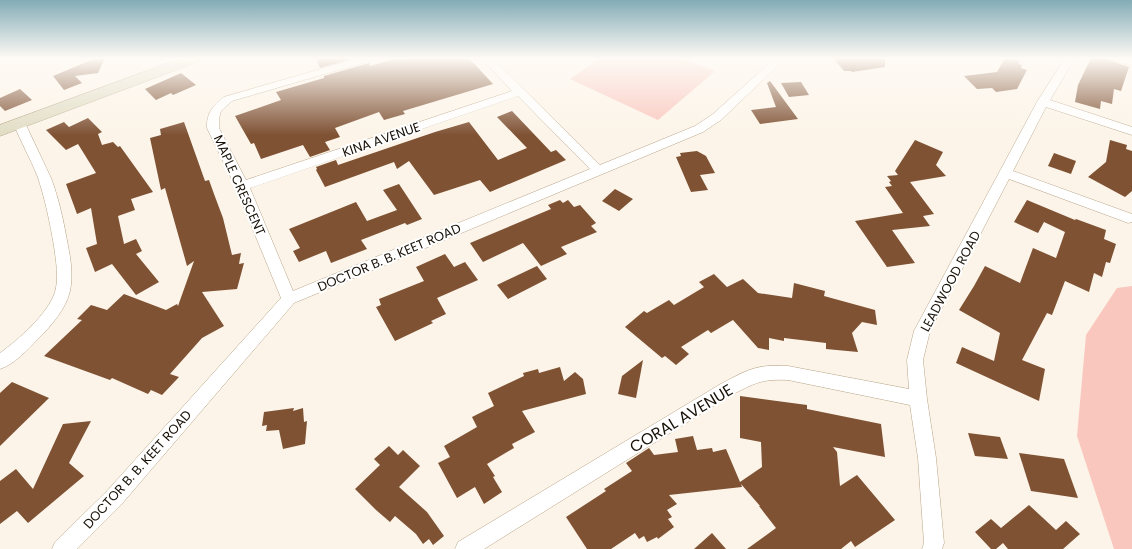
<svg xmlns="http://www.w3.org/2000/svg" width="1132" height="549" font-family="Poppins,sans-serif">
	<rect width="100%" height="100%" fill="#fcf4e8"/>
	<!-- green -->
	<g fill="#f9c7be">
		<path d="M600,58H681L715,71L658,120L570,79Z"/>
		<path d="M1132,286V549H1114L1077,436L1086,335L1117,288Z"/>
	</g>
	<!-- building -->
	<g fill="#7f5234">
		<path d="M96,58H105L98,73L75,76L82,83L64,90L53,76Z"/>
		<path d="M316,58H355L320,68Z"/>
		<path d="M398,58L401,60L406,58H469L493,84L403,111L405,114L384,120L379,112L335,128L340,137L325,142L330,150L310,157L303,145L261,159L254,143L251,144L235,116L281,100L276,92L324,78V76L369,63L370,66Z"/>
		<path d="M833,58H885V67L852,72L851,71H844Z"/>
		<path d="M1005,58L1020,61L1018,64L1022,65L1021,68L1027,70L1017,89L996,92L992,88L977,89L964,76L997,72Z"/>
		<path d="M1091,58H1103L1129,67L1121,91L1114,89L1112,104L1101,101L1100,109L1075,102L1078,85Z"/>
		<path d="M181,73L196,85L173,95L171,93L156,100L145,89Z"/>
		<path d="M770,81L798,119L760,124L751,110L776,107L767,83Z"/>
		<path d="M801,82L809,95L789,97L781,83Z"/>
		<path d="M20,89L32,100L5,111L0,106V98Z"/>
		<path d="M512,111L551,152L556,150L566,160L490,192L480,180L434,195L409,161L397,169L394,162L325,187L316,170L317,169L316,167L336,160L338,165L435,132L469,122L498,160L527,148L497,117Z"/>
		<path d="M88,118L102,132L98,134L102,145L113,142L118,147L120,146L153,192L131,199L135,210L118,216L124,244L136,239L142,251L136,254L159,282L136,295L112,264L95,272L86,248L97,244L91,208L77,214L66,184L96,173L78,144L66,150L46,130L64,122L69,127Z"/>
		<path d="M184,122L205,181L209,180L214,194L223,218L232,255L241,253L239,264L244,263L237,289L202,292L224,326L202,338L170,374L179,377L162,395L151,390L148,394L112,378L110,380L44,356L82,320L77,319L91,305L107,310L124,294L166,310L177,304L178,306L194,261L187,266L165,188L161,190L150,138L161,135L160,129Z"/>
		<path d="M915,140L943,152L936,165L946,176L910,182L934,214L923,216L930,226L892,230L915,263L887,267L855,221L903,213L885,187L892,186L889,182L891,181L887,176L898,175L895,171Z"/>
		<path d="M1110,140L1127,145L1126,149L1132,151V191L1125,197L1088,177L1106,162Z"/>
		<path d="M697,151L706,156L715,173L700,175L708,190L691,192L676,157L681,156L680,153Z"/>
		<path d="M1054,153L1076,161L1071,174L1048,166Z"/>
		<path d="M399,184L422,219L407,225L405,223L361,240L367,249L331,263L326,251L299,262L293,251L300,248L289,229L356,202L367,221L397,210L383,190Z"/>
		<path d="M615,189L633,199L619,211L602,201Z"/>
		<path d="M560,200L563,203L568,200L574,207L580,205L596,223L591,226L597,232L561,247L567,254L541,266L523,243L483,262L470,243L551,209L548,205Z"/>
		<path d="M1027,200L1075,220L1076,219L1106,230L1104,239L1116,244L1110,263L1106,262L1102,277L1094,273L1089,292L1065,281L1052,315L1047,313L1022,360L1045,369L1039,401L956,363L962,347L994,361L1000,333L959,310L974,286L985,266L1020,283L1033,248L1056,258L1065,232L1044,222L1038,233L1014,222Z"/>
		<path d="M445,254L454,267L465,262L478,280L437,298L446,314L431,321L433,323L395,341L376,307L381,305L379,299L424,281L416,267Z"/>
		<path d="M537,266L547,279L508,299L497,285Z"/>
		<path d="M714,274L727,287L743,279L758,293L792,298L794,283L825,291L824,296L875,310L877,325L862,322L852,333L858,352L826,349V343L784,338V341L769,338V350L758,348L733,320L711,333L708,330L681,347L689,354L676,365L665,356L662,358L625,327L644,311L647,313L669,300L674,305L704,287L699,282Z"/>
		<path d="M643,360L636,398L618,394L622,376Z"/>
		<path d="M560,367L564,381L575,372L583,379L586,394L522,411L535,432L512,444L514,448L487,464L495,476L493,477L502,492L484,504L475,487L457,498L438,463L450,457L444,446L477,427L472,417L494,406L488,393L524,376L523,373L538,369L539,373Z"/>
		<path d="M12,382L49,398L0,446V393Z"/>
		<path d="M740,396L807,405V409L881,424L885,457L833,447L837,452L840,486L857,475L895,520L855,547L851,541L841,549H747L776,528L759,506H760L741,484L742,487L669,495L677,504L667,510L672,517L668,519L674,527L658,539L657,537L647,542L644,536L639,539L635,533L611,549H587L566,517L606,491L604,489L632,471L626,463L649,448L654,455L678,452L675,439L693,436L697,450L712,448L713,452L726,449L740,482L762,467L761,442L740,438Z"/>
		<path d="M294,408L293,411L303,408L304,422L307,421L305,444L283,449L279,430L266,431L267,425L262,426L264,412Z"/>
		<path d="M91,421L69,463L84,476L28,523L17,511L0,524V481L16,469L33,489L63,424Z"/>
		<path d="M968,433L1000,437L1008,459L975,456Z"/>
		<path d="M389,446L398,455L403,450L420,466L399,487L427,512L444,536L433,545L429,539L423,544L416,534L395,516L390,522L376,510L355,489L380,465L374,459Z"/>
		<path d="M1019,453L1064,459L1078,498L1031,491Z"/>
		<path d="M1029,505L1056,530L1066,521L1080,534L1063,549H1008L1003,543L996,549H991L975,532L991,519L1001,528Z"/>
		<path d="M712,533L726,549H694Z"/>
	</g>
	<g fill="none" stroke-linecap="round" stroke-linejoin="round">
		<defs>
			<g id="street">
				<path d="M359,58H374L373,60L232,101L221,111L219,119V128L246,180L512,91L481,58H492L600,165L695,126L713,114L775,58H786L721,120L703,132L294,303L120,506L77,549H52L55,542L106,492L281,298L235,186L207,128C206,114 213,105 224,97ZM518,96L590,169L293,291L250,188Z"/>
				<path d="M1065,58H1075L1050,100L1132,127V135L1046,107L1013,171L1132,214V222L1128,223L1123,221L1009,179L930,331L923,360L927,399L936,458L944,543L942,549H922L924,543L918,458L910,405L788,380C760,379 756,383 731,395L484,549H455L458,542L719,385C747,370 756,364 788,366L909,389L907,360L914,331L1037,102Z"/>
				<path d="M1110,58H1125L1132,60V66L1111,60Z"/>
				<path d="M20,121L24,122L26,125C34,143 43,160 51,178C59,199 64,223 68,246C71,260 73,276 70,291C66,309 51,326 38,339C27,350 15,364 0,369V353C18,340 48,314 55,292C59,278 56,261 54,246C50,223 45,198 37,175C30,158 21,142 14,125L16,122Z"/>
			</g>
			<path id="secondary" d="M182,58H202L200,61L0,136V125Z"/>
		</defs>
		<!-- street casing -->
		<use href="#street" stroke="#b8a589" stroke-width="1"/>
		<!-- secondary casing -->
		<use href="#secondary" stroke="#b8a589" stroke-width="1"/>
		<!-- street -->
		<use href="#street" fill="#fff" fill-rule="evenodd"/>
		<!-- secondary -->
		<use href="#secondary" fill="#e1ddc4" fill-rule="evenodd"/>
	</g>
	<!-- sky -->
	<linearGradient id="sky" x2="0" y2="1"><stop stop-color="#83acb6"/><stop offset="0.43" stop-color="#fefaf5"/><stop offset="1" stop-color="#fefaf5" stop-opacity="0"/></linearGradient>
	<rect width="1132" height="135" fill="url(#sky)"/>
	<g text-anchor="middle" stroke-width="4" stroke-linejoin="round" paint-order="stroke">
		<!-- street labels -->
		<g font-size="13" fill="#171006" stroke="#fff">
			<text transform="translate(381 139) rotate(-19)" y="5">KINA AVENUE</text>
			<text transform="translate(240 185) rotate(66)" y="5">MAPLE CRESCENT</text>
			<text transform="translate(389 257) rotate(-23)" y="5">DOCTOR B. B. KEET ROAD</text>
			<text transform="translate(950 281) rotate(-62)" y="5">LEADWOOD ROAD</text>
			<text transform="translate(137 469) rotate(-48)" y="5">DOCTOR B. B. KEET ROAD</text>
		</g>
		<!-- near-street labels -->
		<g font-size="16" fill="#171006" stroke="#fff">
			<text transform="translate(681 418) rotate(-31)" y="6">CORAL AVENUE</text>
		</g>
	</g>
</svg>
